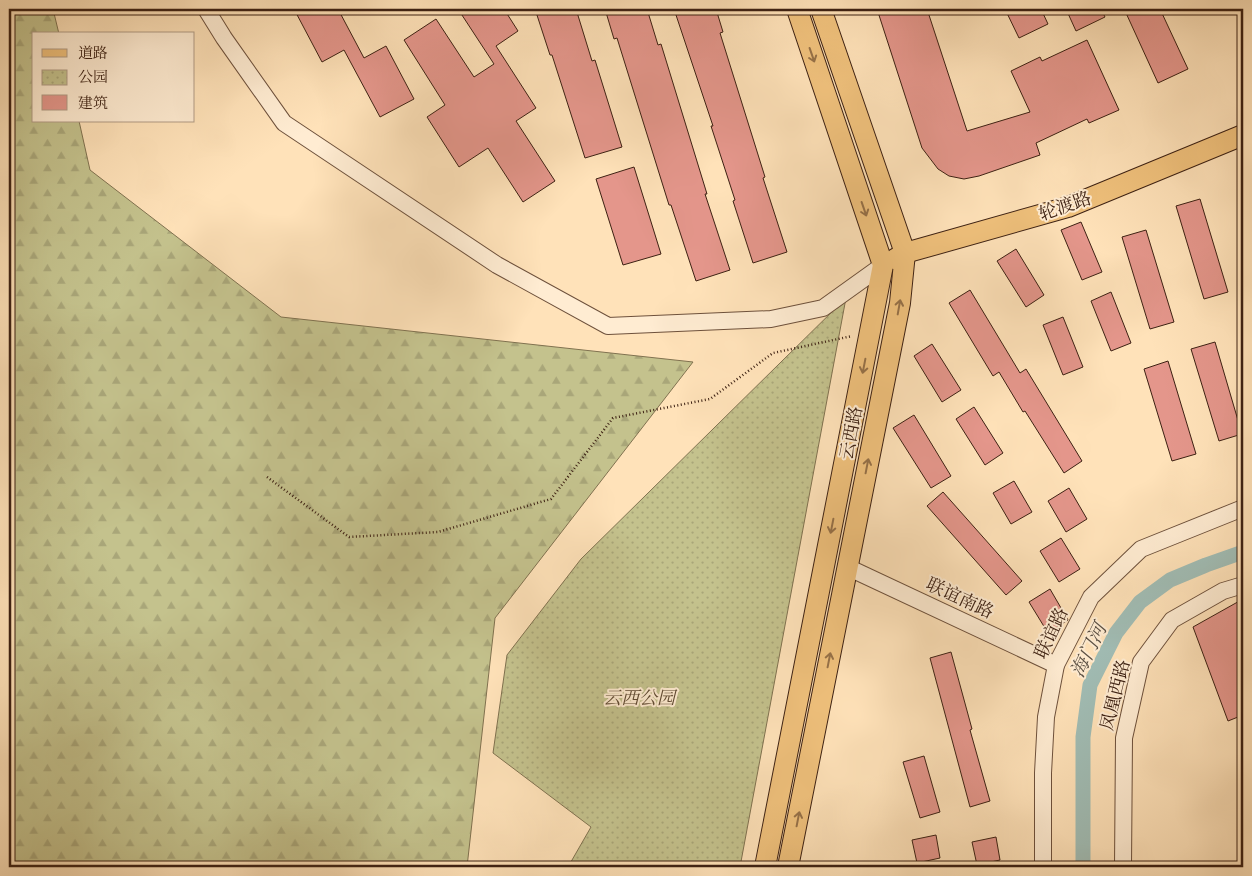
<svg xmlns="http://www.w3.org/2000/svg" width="1252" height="876" font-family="'Gentium Book Plus','Noto Serif SC',serif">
	<defs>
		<pattern id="forest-firs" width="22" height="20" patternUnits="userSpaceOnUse" patternTransform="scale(1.25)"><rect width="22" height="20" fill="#c4c28d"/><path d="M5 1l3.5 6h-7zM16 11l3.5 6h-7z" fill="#a9a679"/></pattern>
		<pattern id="park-dots" width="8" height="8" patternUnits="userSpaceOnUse" patternTransform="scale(1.25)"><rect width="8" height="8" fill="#c4c28d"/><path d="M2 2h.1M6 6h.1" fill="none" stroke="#a9a679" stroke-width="1.8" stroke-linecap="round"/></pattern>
	</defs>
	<rect width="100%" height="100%" fill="#ffe2b9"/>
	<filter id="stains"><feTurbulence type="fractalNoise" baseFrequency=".004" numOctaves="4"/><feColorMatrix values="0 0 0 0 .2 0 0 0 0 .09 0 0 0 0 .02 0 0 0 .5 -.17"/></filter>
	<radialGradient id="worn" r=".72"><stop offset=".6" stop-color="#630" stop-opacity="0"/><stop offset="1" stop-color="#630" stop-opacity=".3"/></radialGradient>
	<!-- forest -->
	<path fill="url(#forest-firs)" stroke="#807250" d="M9,9H53L59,34H34V121H79L90,170L281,317L693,362L495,618L467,867H9Z"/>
	<!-- park -->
	<path fill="url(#park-dots)" stroke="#807250" d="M846,298L740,867H568L591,827L493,753L507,655L581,559Z"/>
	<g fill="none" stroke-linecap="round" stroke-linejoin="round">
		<!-- canal -->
		<path stroke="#a1bdb5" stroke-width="15" d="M1083,867V737L1090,685L1116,633L1140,602L1170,580L1206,565L1243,552"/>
	</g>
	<!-- building -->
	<g fill="#e4968b" stroke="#3d2113">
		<path d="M294,9H338L364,58L386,46L414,99L380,117L344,50L322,62Z"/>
		<path d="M458,9H504L518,31L496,46L536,108L516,121L555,181L523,202L488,148L459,167L427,117L445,105L404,40L436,19L474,77L494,64Z"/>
		<path d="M535,9H576L592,61L595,60L622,147L585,158L552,55H550Z"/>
		<path d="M605,9H647L658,45L661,44L707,194H705L730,270L696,281L671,205H669L617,38L614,39Z"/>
		<path d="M674,9H716L723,32L720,33L765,177L763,178L787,252L753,263L733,201L735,200L711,126H713Z"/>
		<path d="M877,9H927L967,131L1030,112L1011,71L1040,57L1042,61L1087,40L1119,110L1089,123L1087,119L1036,143L1040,155L979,176L964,179L949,176L938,169L922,148Z"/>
		<path d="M1005,9H1041L1048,24L1019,38Z"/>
		<path d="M1066,9H1101L1105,17L1076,31Z"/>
		<path d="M1136,9H1160L1188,69L1158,83L1126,13Z"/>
		<path d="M634,167L661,254L623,265L596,179Z"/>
		<path d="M1200,199L1228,292L1204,299L1176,206Z"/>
		<path d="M1081,222L1102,272L1082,280L1061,230Z"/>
		<path d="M1146,230L1174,322L1150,329L1122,237Z"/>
		<path d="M1016,249L1044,295L1026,307L997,261Z"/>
		<path d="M970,290L1020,373L1026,369L1082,461L1064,473L1025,411L1023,412L999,372L993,376L949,303Z"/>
		<path d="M1111,292L1131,343L1111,351L1091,301Z"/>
		<path d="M1063,317L1083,367L1063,375L1043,325Z"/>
		<path d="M1215,342L1242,434L1219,441L1191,349Z"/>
		<path d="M932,344L961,390L942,402L914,356Z"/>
		<path d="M1168,361L1196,454L1172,461L1144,369Z"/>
		<path d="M974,407L1003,453L985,465L956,419Z"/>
		<path d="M914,415L951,476L931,488L893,428Z"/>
		<path d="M1014,481L1032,512L1011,524L993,493Z"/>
		<path d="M1069,488L1087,519L1066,532L1048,501Z"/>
		<path d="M943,492L1022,581L1006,595L927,506Z"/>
		<path d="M1061,538L1080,569L1059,582L1040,551Z"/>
		<path d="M1050,589L1068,620L1048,633L1029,602Z"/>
		<path d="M1243,599V715L1228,721L1193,627Z"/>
		<path d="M951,652L972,729L970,730L990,801L970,807L930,658Z"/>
		<path d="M924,756L940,812L920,818L903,762Z"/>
		<path d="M936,835L940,858L917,863L912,840Z"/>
		<path d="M996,837L1000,860L977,865L972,842Z"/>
	</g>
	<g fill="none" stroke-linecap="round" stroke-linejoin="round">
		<defs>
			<g id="minor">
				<path d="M206,9L224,38L284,123L497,265L608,326L771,319L823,308L883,265"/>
				<path d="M847,567L1056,665"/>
				<path d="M1043,867V773L1046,717L1056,665L1091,597L1141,549L1243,508"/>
				<path d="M1123,867L1124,738L1141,662L1172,620L1223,591L1243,585"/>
			</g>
			<g id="major">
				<path d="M895,259L905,253L1068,207L1243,135"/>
				<path d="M765,867L883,265L797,9"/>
				<path d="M788,867L900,303L905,253L821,9"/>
			</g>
		</defs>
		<!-- minor casing -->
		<use href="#minor" stroke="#6e513c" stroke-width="18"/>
		<!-- major casing -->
		<use href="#major" stroke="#3d2113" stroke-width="22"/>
		<!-- path -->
		<path stroke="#3d2113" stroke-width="2.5" stroke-dasharray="1 2.5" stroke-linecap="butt" d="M267,477L349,537L438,532L551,499L613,418L710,399L773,353L852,336"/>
		<!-- minor -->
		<use href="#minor" stroke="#ffecd2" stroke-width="16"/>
		<!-- major -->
		<use href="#major" stroke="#f0c17c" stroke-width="20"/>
	</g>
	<!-- one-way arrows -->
	<defs><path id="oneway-shaft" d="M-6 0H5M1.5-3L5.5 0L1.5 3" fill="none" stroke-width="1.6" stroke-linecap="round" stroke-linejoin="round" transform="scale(1.25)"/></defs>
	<g stroke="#967148">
		<use href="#oneway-shaft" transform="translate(812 55) rotate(71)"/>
		<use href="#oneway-shaft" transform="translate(864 209) rotate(71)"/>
		<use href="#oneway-shaft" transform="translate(899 307) rotate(-80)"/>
		<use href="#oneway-shaft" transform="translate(864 366) rotate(101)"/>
		<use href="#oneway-shaft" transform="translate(867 466) rotate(-79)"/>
		<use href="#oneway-shaft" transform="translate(832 526) rotate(101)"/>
		<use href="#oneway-shaft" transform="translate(829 660) rotate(-79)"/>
		<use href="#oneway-shaft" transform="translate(798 819) rotate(-79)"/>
	</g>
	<g text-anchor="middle" stroke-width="4" stroke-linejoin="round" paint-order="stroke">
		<!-- street labels -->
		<g font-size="18" fill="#3d2113" stroke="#ffecd2">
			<text transform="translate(1065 206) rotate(-19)" y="6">轮渡路</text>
			<text transform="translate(851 433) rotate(-79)" y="6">云西路</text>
			<text transform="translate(960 598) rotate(25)" y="6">联谊南路</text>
			<text transform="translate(1051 633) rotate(-65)" y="6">联谊路</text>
			<text transform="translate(1115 695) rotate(-76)" y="6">凤凰西路</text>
		</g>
		<!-- park labels -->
		<g font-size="18" font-style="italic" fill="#5f4932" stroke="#ffecd2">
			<text x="639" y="704">云西公园</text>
		</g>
		<!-- water labels -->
		<g font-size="19" font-style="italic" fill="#5b5044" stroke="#ffecd2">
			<text transform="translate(1088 650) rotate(-64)" y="7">海门河</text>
		</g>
	</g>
	<!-- margin -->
	<rect width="1252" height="876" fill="none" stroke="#ffe2b9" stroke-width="30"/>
	<rect x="10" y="10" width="1232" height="856" fill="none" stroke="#3d2113" stroke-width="2.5"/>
	<rect x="15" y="15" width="1222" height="846" fill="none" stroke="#3d2113"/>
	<!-- legend -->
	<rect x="32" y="32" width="162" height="90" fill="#ffecd2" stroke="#b19b86"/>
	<rect x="42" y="49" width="25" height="8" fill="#f0c17c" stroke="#b19b86"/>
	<text x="78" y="58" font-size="15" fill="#3d2113">道路</text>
	<rect x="42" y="70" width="25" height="15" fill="url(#park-dots)" stroke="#b19b86"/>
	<text x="78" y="82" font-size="15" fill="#3d2113">公园</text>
	<rect x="42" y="95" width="25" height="15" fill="#e4968b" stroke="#b19b86"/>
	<text x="78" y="108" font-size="15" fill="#3d2113">建筑</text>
	<rect width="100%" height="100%" filter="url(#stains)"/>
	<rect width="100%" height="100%" fill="url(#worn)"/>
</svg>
